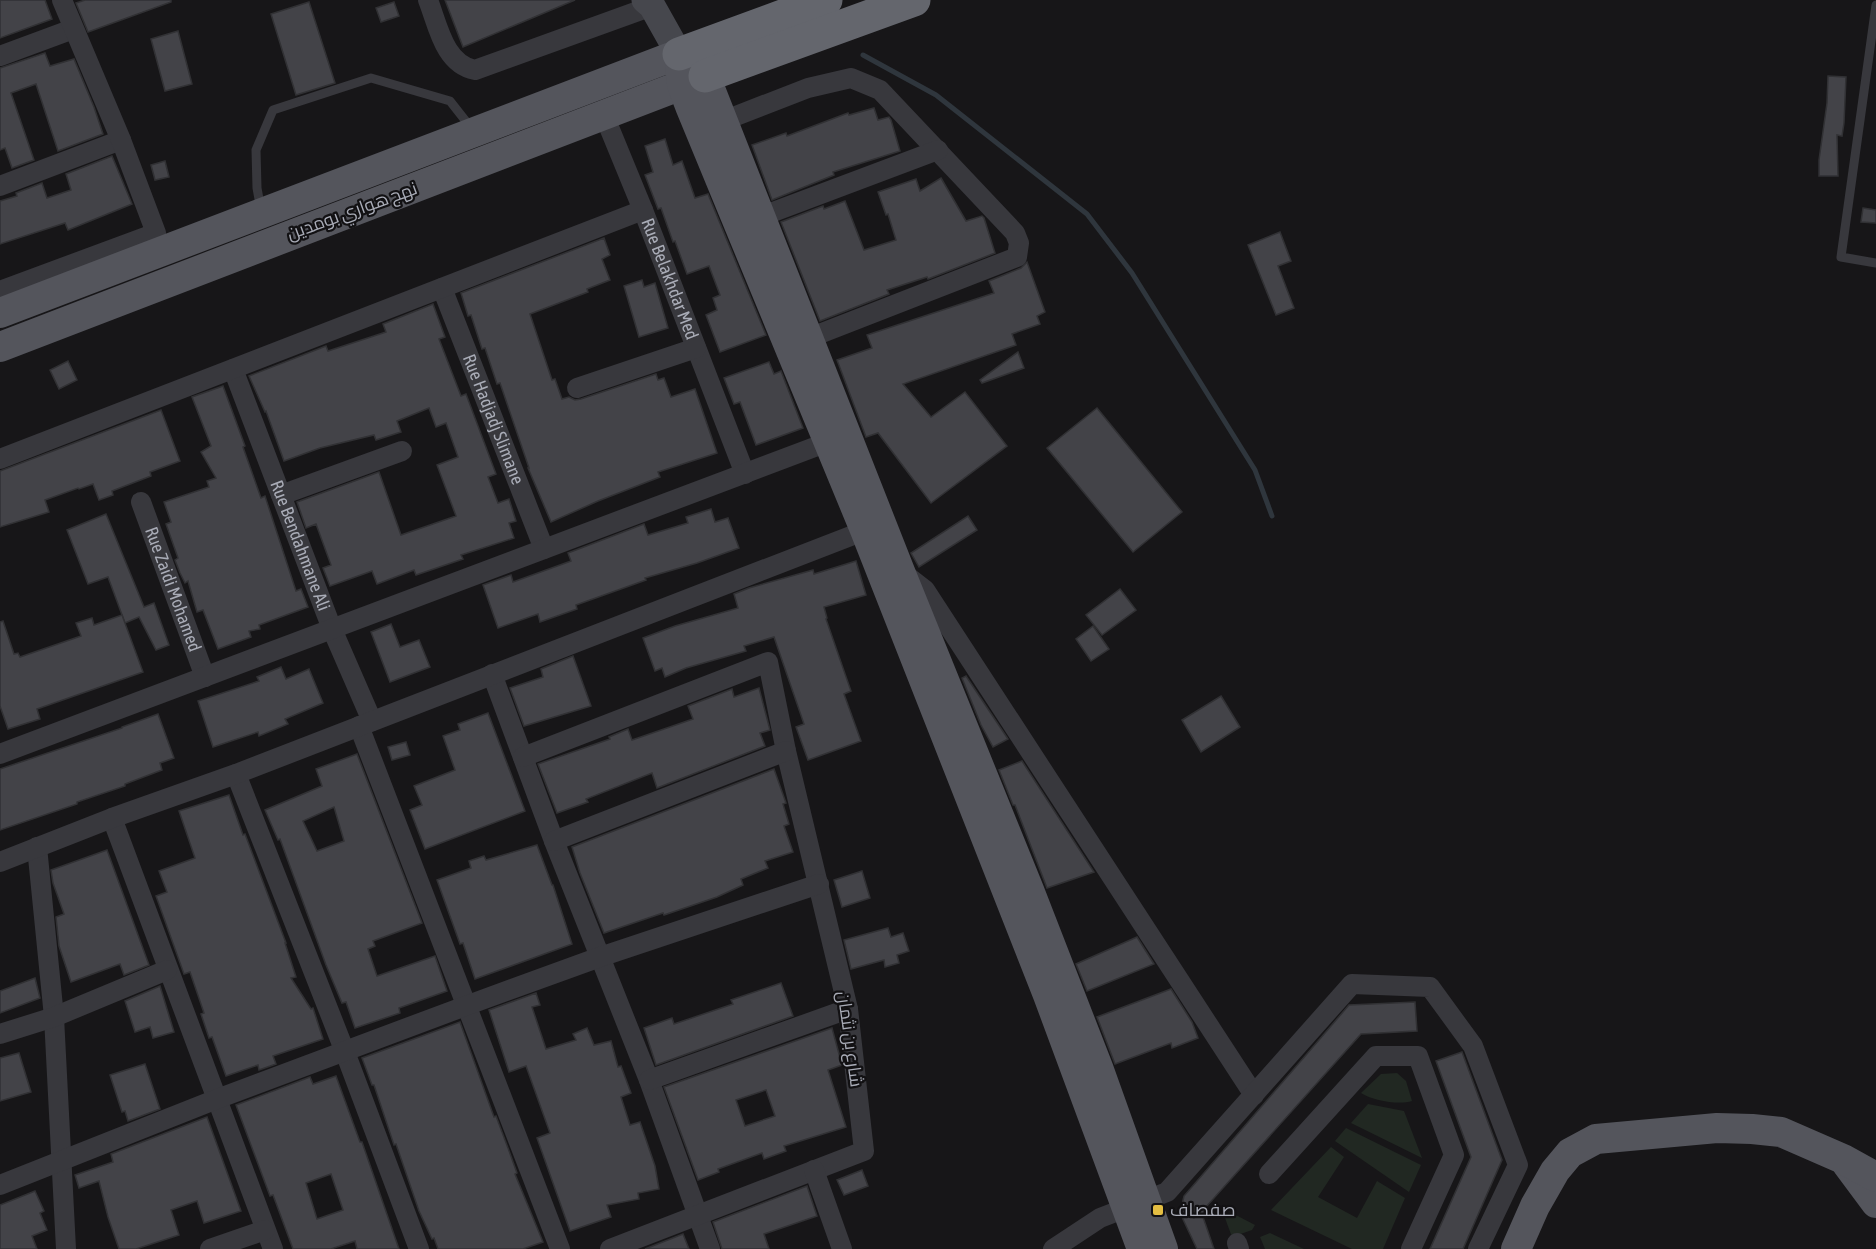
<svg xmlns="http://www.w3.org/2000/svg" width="1876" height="1249" font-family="'Asap Condensed',Cairo,sans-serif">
	<rect width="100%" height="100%" fill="#171618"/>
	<!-- green -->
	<g fill="#212822">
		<path d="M1397,1073L1406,1081L1412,1101C1399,1105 1373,1101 1361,1093L1381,1074Z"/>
		<path d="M1368,1104L1404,1111L1422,1158L1351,1123Z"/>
		<path d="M1346,1128L1421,1165L1409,1192L1335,1141Z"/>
		<path d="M1331,1147L1344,1157L1318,1197L1357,1218L1377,1181L1405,1198L1383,1249H1352L1271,1210Z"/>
		<path d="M1230,1212L1255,1225L1252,1230L1232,1237L1225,1218Z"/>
		<path d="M1270,1233L1304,1249H1265L1260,1237Z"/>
	</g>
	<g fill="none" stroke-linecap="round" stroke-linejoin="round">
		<!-- stream -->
		<path stroke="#2f363d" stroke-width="5" d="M863,55L936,95L1087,214L1132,273L1255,470L1272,516"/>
	</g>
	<!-- building -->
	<g fill="#434348" stroke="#313134" stroke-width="1.5" fill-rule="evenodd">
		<path d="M0,0H45L52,19L0,38Z"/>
		<path d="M85,0H171V2L88,32L76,3Z"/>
		<path d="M445,0H575L463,47Z"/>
		<path d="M309,2L335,83L296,95L271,14Z"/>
		<path d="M394,2L399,16L381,22L376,8Z"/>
		<path d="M178,31L192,84L165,91L151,39Z"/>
		<path d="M45,53L50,66L74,59L94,107L103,134L58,151L36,84L11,93L34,160L12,168L5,148L0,150V68Z"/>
		<path d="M1828,76L1846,77L1844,123L1842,136L1837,135L1838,176H1819V160L1827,103Z"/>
		<path d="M874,108L878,120L889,117L891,120L900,151L833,172L834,175L772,200L752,145L786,133L787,136L848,113L849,115Z"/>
		<path d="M665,139L673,165L682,161L695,198L708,194L766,335L720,352L706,315L717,310L713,298L720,295L709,266L687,274L675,241L673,242L661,208L658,209L645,175L653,172L645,146Z"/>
		<path d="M112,156L132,204L68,230L65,223L0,244V201L17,196L16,193L42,183L47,198L71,190L66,174Z"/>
		<path d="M165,161L169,177L155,180L151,165Z"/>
		<path d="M941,178L966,221L982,216L984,218L995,253L928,279L927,277L887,290L889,294L820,321L781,222L823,206L824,209L845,201L864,250L896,240L888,214L886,215L878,192L916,179L920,191Z"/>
		<path d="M1863,208L1876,210V223L1861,222Z"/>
		<path d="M1280,232L1291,261L1278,266L1294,308L1276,315L1248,245Z"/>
		<path d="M604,238L610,255L602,259L610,280L587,289L588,292L530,314L552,380L555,379L562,399L569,397L575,400L581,399L656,374L658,380L664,378L671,397L695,389L717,453L658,472L660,477L598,501L551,522L528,468H529L500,383L497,384L485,348L482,349L471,315L468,316L461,293Z"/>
		<path d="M1027,262L1045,312L1037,316L1040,324L1012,334L1016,345L903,384L931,417L965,392L1007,446L931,503L878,433L866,437L837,360L872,348L867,335L994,293L989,281L1021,268Z"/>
		<path d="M642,280L644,287L655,283L668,328L639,337L624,286Z"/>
		<path d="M433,304L445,337L439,339L461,396L466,394L496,474L488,477L498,503L509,499L516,521L509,523L514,538L461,555L463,559L416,575L414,570L377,584L372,571L330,586L323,568L331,565L316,524L306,528L297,502L379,472L401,535L456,516L437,465L458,457L446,423L436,427L429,408L397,421L401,432L376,440L374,435L320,448L284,461L266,411L265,412L249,376L326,346L328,351L386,332L383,324Z"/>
		<path d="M1018,352L1024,368L982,383L980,380Z"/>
		<path d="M68,361L77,380L59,389L50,370Z"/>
		<path d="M769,362L774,374L781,371L803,428L756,445L740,402L734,404L724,378Z"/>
		<path d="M223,386L245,446L243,447L261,498L265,496L296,591L301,589L308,607L259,625L260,629L249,631L251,637L218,649L203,610L197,612L188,581L185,583L180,573L175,560L178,558L166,524L171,522L164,502L209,487L207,481L216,478L201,452L211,446L192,397Z"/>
		<path d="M1097,408L1182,512L1133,552L1047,448Z"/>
		<path d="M161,410L180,461L150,472L151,476L112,491L113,495L99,500L93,484L79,489L78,488L45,500L49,512L0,527V471Z"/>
		<path d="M711,509L715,522L728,518L739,548L697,563L645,578L646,580L576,605L577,609L540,622L538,614L498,628L483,585L511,575L513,582L571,561L568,553L644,524L648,535L688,523L686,517Z"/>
		<path d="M106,514L144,607L154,603L169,645L156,650L139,617L125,623L108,577L88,584L67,530Z"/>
		<path d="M968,516L977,530L919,567L911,553Z"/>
		<path d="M856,561L866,595L824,607L827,618L826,619L851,691L844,694L861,741L808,760L796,727L804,724L774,637L744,646L746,651L686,668L665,677L662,668L655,671L643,638L675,626L738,608L734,594L749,588L813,570L814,574Z"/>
		<path d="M1120,589L1136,610L1102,635L1086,615Z"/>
		<path d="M122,615L143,672L37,709L40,719L8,729L0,706V622L3,621L14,654L18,653L20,657L81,636L76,623L92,618L94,625Z"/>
		<path d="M391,624L400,647L419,640L430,667L390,682L371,632Z"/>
		<path d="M1093,626L1109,649L1091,661L1076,639Z"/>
		<path d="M573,656L591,706L524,726L510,688L543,677L541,669Z"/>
		<path d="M281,667L286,679L309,669L323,703L285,719L288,724L259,736L258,732L213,747L198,701L259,681L257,677Z"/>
		<path d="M966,676L1008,739L993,747L981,725L962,678Z"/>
		<path d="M759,688L770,730L760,733L765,746L657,788L652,773L586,799L588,802L557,813L538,764L610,739L609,737L628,729L632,740L693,719L688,706L732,689L734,697Z"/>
		<path d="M1221,696L1240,727L1201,752L1182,720Z"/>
		<path d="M488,713L525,811L425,849L410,810L422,805L414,786L455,770L443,736L460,730L458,724Z"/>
		<path d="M158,714L174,758L160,763L162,770L125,784V786L77,802V804L0,830V769L122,728V727Z"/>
		<path d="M406,742L410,755L392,760L388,747Z"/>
		<path d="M357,754L422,923L373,941L375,946L368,949L377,976L435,956L447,991L399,1008L400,1013L355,1028L346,1002L342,1003L326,965L280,839L278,840L265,810L322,786L316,769ZM334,807L344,841L317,851L303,821Z"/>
		<path d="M1022,761L1094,872L1047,888L1015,805H1013L999,770Z"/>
		<path d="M774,769L786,803L783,804L789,824L784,826L793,852L765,861L768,868L741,879L743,885L717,897L664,915L663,913L604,933L580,873L572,847Z"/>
		<path d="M229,795L243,835L245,834L286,943H285L296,977L291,978L311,1009L313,1008L323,1039L273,1056L276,1064L259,1070L258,1065L226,1076L212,1037L209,1038L201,1014L204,1013L190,972L184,974L156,896L167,892L159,871L195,858L179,811Z"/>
		<path d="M537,845L552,885H553L572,944L475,979L463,943L460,944L437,880L471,868L469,861L484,856L486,860Z"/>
		<path d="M107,850L149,965L124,975L120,964L71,982L59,946L56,917L64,914L53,883L51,870Z"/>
		<path d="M862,871L870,898L842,907L834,880Z"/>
		<path d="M888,928L891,937L903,933L909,951L897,955L899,963L885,967L884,960L851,969L844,940Z"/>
		<path d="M1137,937L1154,964L1087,991L1076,964Z"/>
		<path d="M35,978L40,998L0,1013V991Z"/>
		<path d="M781,983L793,1016L656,1065L644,1028L672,1018L674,1024L733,1004L731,1000Z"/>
		<path d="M160,986L174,1032L153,1038L150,1027L135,1032L125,1001Z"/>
		<path d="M1171,989L1192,1022L1198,1038L1172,1048L1171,1043L1115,1064L1097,1017Z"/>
		<path d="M536,993L540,1005L532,1007L546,1049L576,1040L573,1034L587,1028L594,1045L611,1041L618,1067L621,1066L631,1093L621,1097L630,1125L640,1122L655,1166L659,1189L638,1193L639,1199L607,1205L611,1217L570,1231L537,1138L550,1133L526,1066L509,1072L489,1010Z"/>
		<path d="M1415,1002L1417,1031L1361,1034L1205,1208L1203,1217L1214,1249H1197L1180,1213L1184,1196L1319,1040L1349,1005Z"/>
		<path d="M460,1022L494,1117L496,1116L508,1148L517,1173L515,1174L543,1242L523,1249H438L434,1238L432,1239L419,1211L396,1144L394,1145L374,1085H372L362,1058Z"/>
		<path d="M832,1028L842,1065L828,1070L846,1127L784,1146L786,1151L764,1159L762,1153L718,1169L719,1172L698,1180L664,1087ZM766,1090L775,1116L745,1126L736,1100Z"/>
		<path d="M1462,1052L1502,1160L1463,1249H1430L1471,1157L1436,1061Z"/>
		<path d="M19,1053L31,1092L0,1101V1058Z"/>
		<path d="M145,1064L160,1109L128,1121L125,1111L122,1112L110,1075Z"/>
		<path d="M336,1076L360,1142H362L399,1249H357L355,1241L331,1249H293L273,1195L270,1196L236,1105L310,1077L313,1084ZM331,1174L343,1210L317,1219L306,1183Z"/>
		<path d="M207,1117L241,1211L204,1223L197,1201L171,1210L179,1235L136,1249H119L108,1217L99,1181L79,1188L75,1175L113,1162L111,1154Z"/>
		<path d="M862,1170L868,1186L844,1195L837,1180Z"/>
		<path d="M807,1186L817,1216L764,1234L769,1249H722L713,1222Z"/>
		<path d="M35,1191L44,1211L40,1213L47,1230L32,1236L37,1249H0V1205Z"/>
		<path d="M683,1234L689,1249H645Z"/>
	</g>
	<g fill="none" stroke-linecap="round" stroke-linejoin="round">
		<!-- lane -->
		<g stroke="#38383d" stroke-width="9">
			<path d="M1876,5L1841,257L1876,263"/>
			<path d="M261,210L257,188L256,150L273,110L371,78L450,101L472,129"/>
		</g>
		<!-- street -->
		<g stroke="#38383d" stroke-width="20">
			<path d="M428,0C438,25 444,64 475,70L652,6"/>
			<path d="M0,56L73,29"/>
			<path d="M723,121L808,88L851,78L880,90L1015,233L1019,243L1017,257L809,338"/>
			<path d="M0,186L121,140"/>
			<path id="s1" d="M643,210L745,474"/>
			<path d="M760,217L938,150"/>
			<path id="s2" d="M442,288L544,549"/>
			<path d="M0,291L156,233L121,140L62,0"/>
			<path id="s3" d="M233,369L332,629L372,721"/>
			<path d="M577,388L696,348"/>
			<path d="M0,459L643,210L604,115"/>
			<path d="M281,495L402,451"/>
			<path id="s4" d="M141,502L205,677"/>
			<path d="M903,573L925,590L1254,1095"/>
			<path d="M492,674L554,841L649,1080L710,1249"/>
			<path d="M359,726L560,1249"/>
			<path d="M0,754L828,442"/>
			<path d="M523,757L768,662L786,751L848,1009L864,1151L610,1249"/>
			<path d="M236,774L345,1052L419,1249"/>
			<path d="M112,818L273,1249"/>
			<path d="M554,841L786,751"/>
			<path d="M37,847L54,1017L66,1249"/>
			<path d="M0,862L112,818L236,774L874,527"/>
			<path d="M0,1034L54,1017L167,970"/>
			<path d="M649,1080L848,1009"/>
			<path d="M814,1170L842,1249"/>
			<path d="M1269,1174L1376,1056H1418L1454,1155L1411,1249"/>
			<path d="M0,1185L217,1099L468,1005L600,957L819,884"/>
			<path d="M1237,1243L1239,1249"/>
			<path d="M210,1249L265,1230"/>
			<path d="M1053,1249L1100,1218L1167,1192L1352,984L1430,987L1473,1046L1518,1165L1478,1249"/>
		</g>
		<!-- secondary -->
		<path stroke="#46474d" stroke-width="27" d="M645,0L652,6L679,54"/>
		<!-- primary -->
		<g stroke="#54555c" stroke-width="30">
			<path d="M0,313L679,54"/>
			<path d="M0,347L700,78"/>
			<path d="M1847,1164L1876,1203"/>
			<path d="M1142,1249L1048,995L865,530L690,106L682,85L679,54L705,76L899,569L1029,890L1099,1070L1163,1249"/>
			<path d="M1516,1249L1535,1206L1555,1171L1570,1153L1596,1139L1717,1128L1752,1129L1781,1132L1843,1159L1876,1177"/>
		</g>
		<!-- highway -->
		<g stroke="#64666d" stroke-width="33">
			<path d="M679,54L826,0"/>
			<path d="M705,76L914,0"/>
		</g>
	</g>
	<!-- markers -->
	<rect fill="#e4be42" stroke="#121113" stroke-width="2" x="1152" y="1204" width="12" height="12" rx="3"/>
	<g text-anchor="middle" stroke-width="4.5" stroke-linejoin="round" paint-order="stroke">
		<!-- street labels -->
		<g font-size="18" fill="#a9acb7" stroke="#121113">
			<text transform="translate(352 211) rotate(-20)" y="6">نهج هواري بومدين</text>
			<text dy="6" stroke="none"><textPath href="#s1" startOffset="74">Rue Belakhdar Med</textPath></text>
			<text dy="6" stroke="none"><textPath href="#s2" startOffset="141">Rue Hadjadj Slimane</textPath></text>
			<text dy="6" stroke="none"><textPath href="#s3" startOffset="189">Rue Bendahmane Ali</textPath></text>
			<text dy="6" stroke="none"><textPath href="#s4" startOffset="93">Rue Zaidi Mohamed</textPath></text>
			<text transform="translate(850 1039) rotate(82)" y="6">شارع بن نثمان</text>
		</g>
		<!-- poi labels -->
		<g font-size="18" fill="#a9acb7" stroke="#121113" text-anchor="start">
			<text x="1170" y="1216">صفصاف</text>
		</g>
	</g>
</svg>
